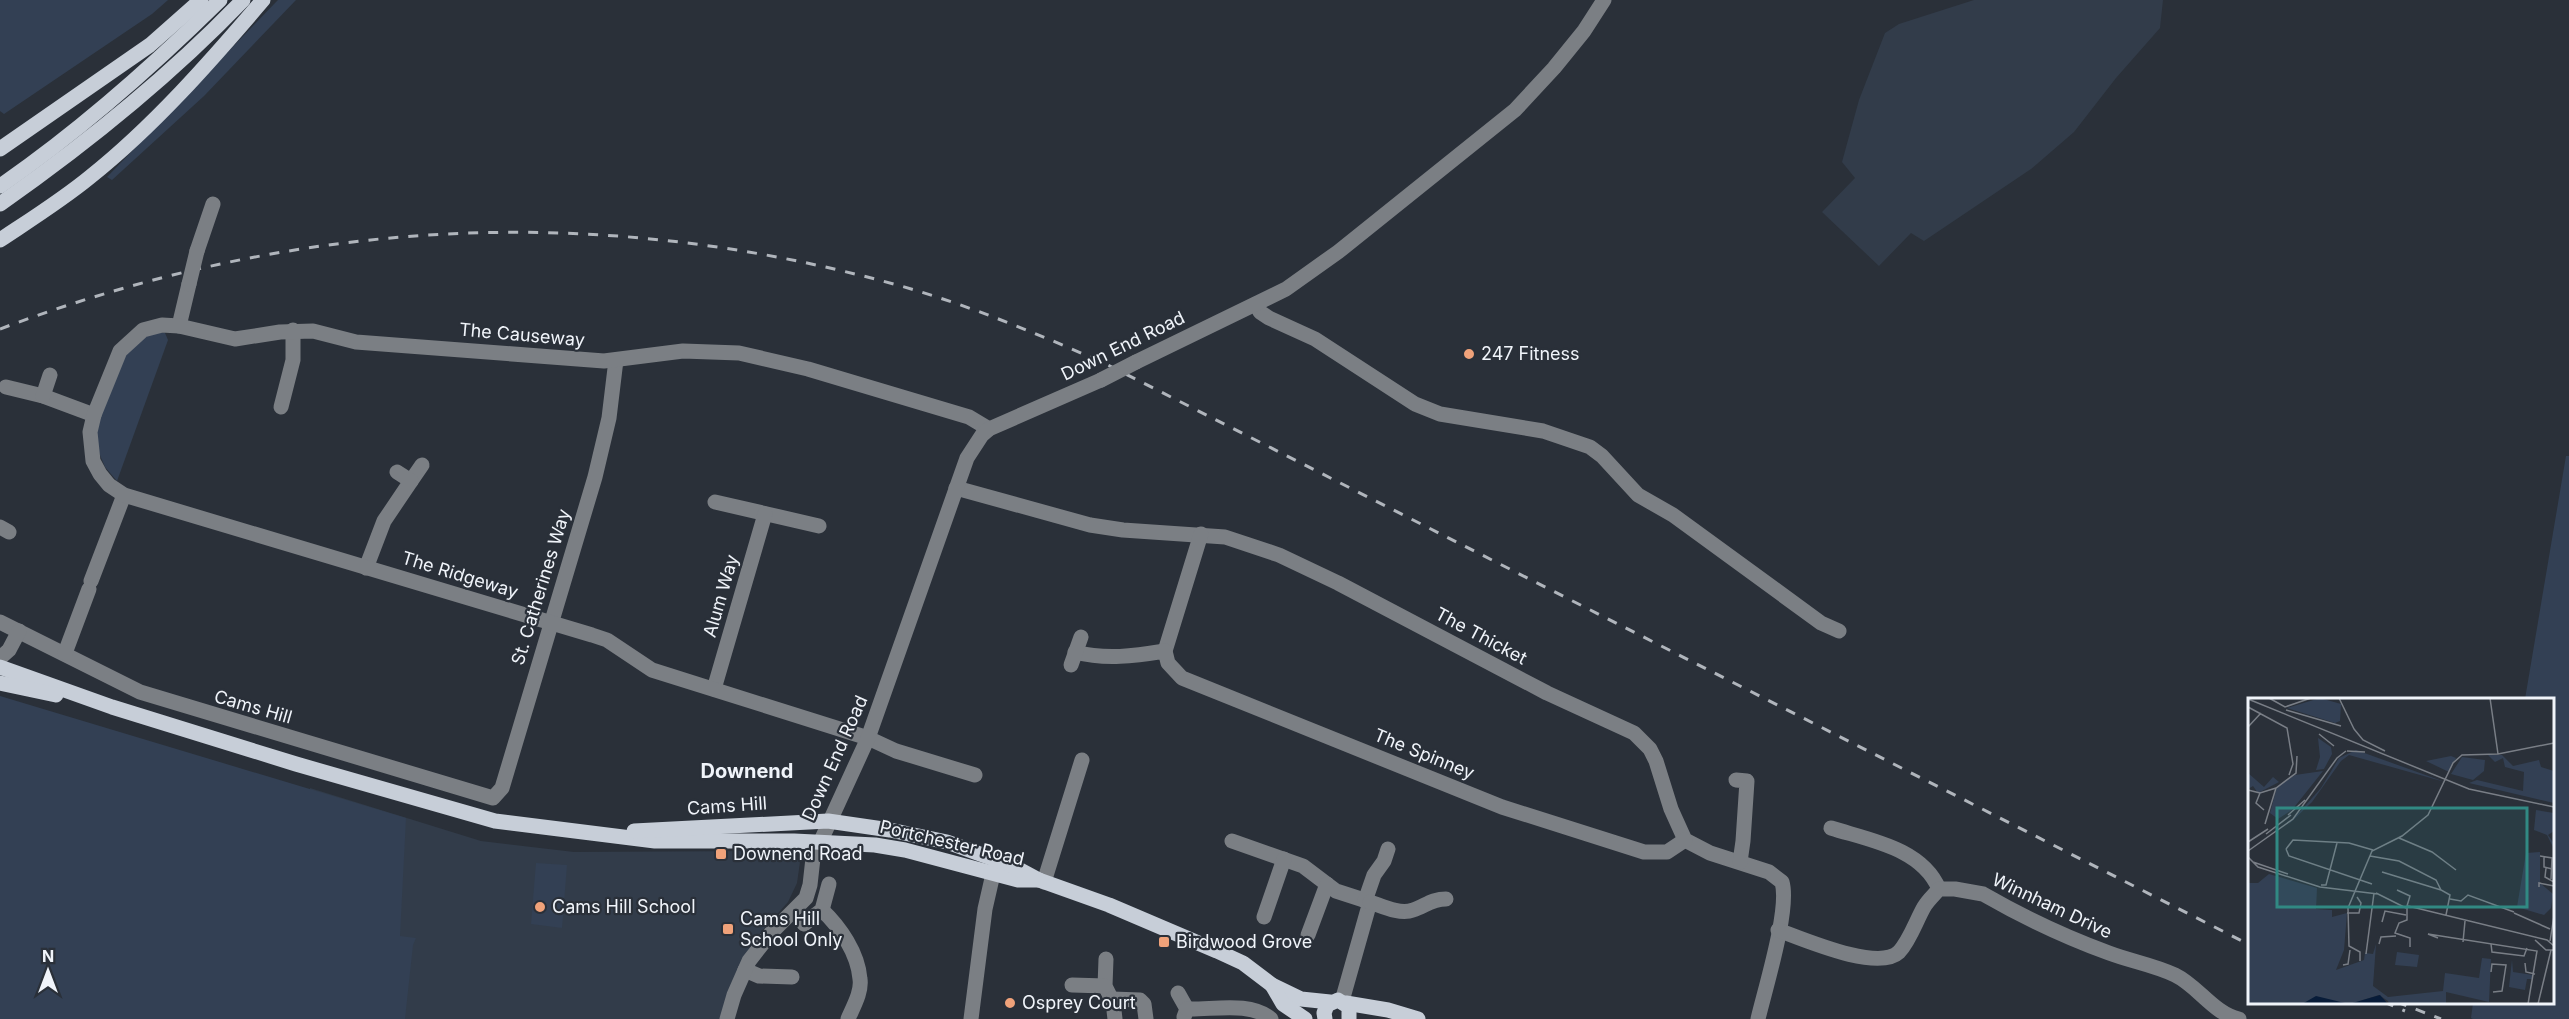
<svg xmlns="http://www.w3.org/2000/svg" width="2569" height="1019" font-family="Inter,sans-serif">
	<rect width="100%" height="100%" fill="#2a3039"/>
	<!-- built -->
	<g fill="#323c4a">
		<path d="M1974,0H2163L2160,28L2116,78L2074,132L2031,169L1924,241L1911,233L1879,266L1822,212L1855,178L1842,162L1859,100L1885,33L1899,24Z"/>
		<path d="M310,788L481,841L574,852L776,851L794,854L800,862L797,883L788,902L761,932L745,956L721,1019H288Z"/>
	</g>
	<!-- green -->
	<g fill="#334054">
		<path d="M0,0H168L152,14L4,114L0,111Z"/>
		<path d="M278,0H296L204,96L112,180L107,177Z"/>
		<path d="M156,332L165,333L168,340L117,481L105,467L97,448V428L122,353L146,335Z"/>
		<path d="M2566,456H2569V1019H2473L2471,1018L2473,1003L2552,1002V700L2525,699Z"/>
		<path d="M0,696L406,818L400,936L416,938L413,945L405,1019H0Z"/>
		<path d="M536,863L567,865L562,928L531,924Z"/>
	</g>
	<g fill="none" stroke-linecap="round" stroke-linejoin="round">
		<!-- minor -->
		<g stroke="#7b7f84" stroke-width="15">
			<path d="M197,251L213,204"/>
			<path d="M1256,304L1260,312L1269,318L1315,339L1415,404L1440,414L1543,431L1590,447L1602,456L1638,495L1673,515L1821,623L1839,631"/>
			<path d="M179,326L189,284"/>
			<path d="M1136,362L1286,289L1338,252L1515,110L1554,68L1584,31L1604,0"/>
			<path d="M6,387L43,396L94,415"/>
			<path d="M43,396L50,375"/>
			<path d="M281,407L293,360V330"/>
			<path d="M411,481L422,465"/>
			<path d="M956,488L1090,525L1123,530L1225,537L1279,555L1338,583L1547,693L1634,733L1650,749L1656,761L1671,809L1685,840L1710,853L1769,872L1782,882C1790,909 1765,989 1758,1019"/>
			<path d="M715,502L819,526"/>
			<path d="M0,527L9,532"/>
			<path d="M366,568L384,521L411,481L397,472"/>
			<path d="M91,581L124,495"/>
			<path d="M0,622L140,692L493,798L502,788L595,477L609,418L616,360"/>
			<path d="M1165,651L1201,534"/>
			<path d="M1075,652C1106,660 1134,656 1165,651L1168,663L1182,678L1502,807L1644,852H1667L1685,840"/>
			<path d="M65,653L89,589"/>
			<path d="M0,658L9,650L19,631"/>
			<path d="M1071,665L1081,637"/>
			<path d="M714,689L765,514"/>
			<path d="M975,775L896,751L868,738L652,670L607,640L592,635L124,495L109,485L100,474L93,461L90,432L94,415L120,351L143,330L162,325L179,326L235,339L280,332L313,331L356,342L604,361L683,351L739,353L808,369L969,417L989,429"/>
			<path d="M1736,780L1747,781L1743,841L1740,862"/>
			<path d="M1831,828C1869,840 1922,848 1939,889"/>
			<path d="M1232,841L1303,866L1336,891L1370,902L1342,1001"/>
			<path d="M1044,882L1082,760"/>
			<path d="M1365,901L1374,875L1384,861L1388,849"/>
			<path d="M1370,902C1382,906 1400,915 1413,910C1425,906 1432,899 1446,899"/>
			<path d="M822,910C840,927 858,953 860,979C862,992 853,1007 848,1019"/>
			<path d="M1264,917L1284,859"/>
			<path d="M804,924L822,910L829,884"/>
			<path d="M1778,930C1803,939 1878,972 1899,952C1910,940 1916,921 1924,907C1928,900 1934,895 1939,889H1955L1983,894C2023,917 2065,937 2109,953C2130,961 2154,965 2175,975C2198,986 2214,1014 2239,1019"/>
			<path d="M1308,935L1327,884"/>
			<path d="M1106,959L1105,986L1113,1002L1115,1019"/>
			<path d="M745,970L759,976L792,977"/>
			<path d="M1072,985L1105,986"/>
			<path d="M1178,993L1187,1009L1184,1017"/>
			<path d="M1112,999L1140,1000L1144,1004L1146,1019"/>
			<path d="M1187,1009C1213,1010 1250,1001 1271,1019"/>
			<path d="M727,1019L734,995L749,961L771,933L806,898L810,885L813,858L868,738L967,458L982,435L989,429L1101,380"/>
			<path d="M971,1019L985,909L993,874"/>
		</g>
		<!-- major -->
		<g stroke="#c7ced8" stroke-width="15">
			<path d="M0,149L150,45L201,0"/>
			<path d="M0,186C80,131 151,68 220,0"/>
			<path d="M0,204C87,143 169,77 243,0"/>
			<path d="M0,240C30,220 62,200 90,177C154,126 210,62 263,0"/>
			<path d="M0,667L112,707L296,764L495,821L655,841H794L875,845L905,850L1018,880H1039"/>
			<path d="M0,683L56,695"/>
			<path d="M634,831L828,821L890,830L947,842L1013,866L1039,880L1109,905L1217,951L1243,963L1272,985L1301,999L1330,1002"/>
			<path d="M1272,985L1283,1004L1305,1019"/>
			<path d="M1346,1003L1388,1010L1418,1019"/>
			<path d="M1325,1019L1324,1013L1327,1005L1338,1000L1349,1007V1019"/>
		</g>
		<!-- rail -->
		<g stroke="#b0b5bc" stroke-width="3" stroke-dasharray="10 10" stroke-linecap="butt">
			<path d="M0,329C296,218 595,201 901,286C971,306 1038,334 1104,363L2250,945"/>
			<path d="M2384,1002L2405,1011"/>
			<path d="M2397,1002L2441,1019"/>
		</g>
		<!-- minor-bridge -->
		<g stroke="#7b7f84" stroke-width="15">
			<path d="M189,284L197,251"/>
			<path d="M1101,380L1136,362"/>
		</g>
	</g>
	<!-- markers -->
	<g fill="#f0a27a" stroke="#2a3039" stroke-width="2">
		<circle cx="1469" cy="354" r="6"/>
		<rect x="715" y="848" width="12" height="12" rx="3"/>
		<circle cx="540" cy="907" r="6"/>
		<rect x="722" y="923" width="12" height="12" rx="3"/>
		<rect x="1158" y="936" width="12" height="12" rx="3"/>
		<circle cx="1010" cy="1003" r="6"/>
	</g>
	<g text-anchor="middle" stroke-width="4.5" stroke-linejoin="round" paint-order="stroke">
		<!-- street labels -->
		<g font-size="18" fill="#f0f4fa" stroke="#2a3039">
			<text transform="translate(522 335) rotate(5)" y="6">The Causeway</text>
			<text transform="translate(1123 346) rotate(-26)" y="6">Down End Road</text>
			<text transform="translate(460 575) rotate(17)" y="6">The Ridgeway</text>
			<text transform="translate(541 587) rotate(-73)" y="6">St. Catherines Way</text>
			<text transform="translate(721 596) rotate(-74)" y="6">Alum Way</text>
			<text transform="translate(1481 636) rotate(28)" y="6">The Thicket</text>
			<text transform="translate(253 707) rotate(16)" y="6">Cams Hill</text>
			<text transform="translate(1424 754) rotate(22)" y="6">The Spinney</text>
			<text transform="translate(835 758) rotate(-66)" y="6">Down End Road</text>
			<text transform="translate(727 806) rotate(-4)" y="6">Cams Hill</text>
			<text transform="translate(952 843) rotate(13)" y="6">Portchester Road</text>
			<text transform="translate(2052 906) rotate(25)" y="6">Winnham Drive</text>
		</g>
		<!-- poi labels -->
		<g font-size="18" fill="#f0f4fa" stroke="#2a3039" text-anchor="start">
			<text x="1481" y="360">247 Fitness</text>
			<text x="733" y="860">Downend Road</text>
			<text x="552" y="913">Cams Hill School</text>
			<text x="740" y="925">Cams Hill<tspan x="740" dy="21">School Only</tspan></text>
			<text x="1176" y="948">Birdwood Grove</text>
			<text x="1022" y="1009">Osprey Court</text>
		</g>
		<!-- neighbourhood labels -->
		<g font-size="20" font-weight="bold" fill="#f0f4fa" stroke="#2a3039">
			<text x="747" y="778">Downend</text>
		</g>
	</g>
	<!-- overview -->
	<g transform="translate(2248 698)">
		<rect width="306" height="306" fill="#2a3039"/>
		<path d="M72,0L93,6L92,23L87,25L39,10ZM70,40L83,49L84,56L76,71L68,72L72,59ZM108,52L197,84L101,57L93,63L64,104L40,127L73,90L91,60ZM240,57H254L265,68L291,62L293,69L306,73V105L221,85L229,82L275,93L276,74L257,69L255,60L247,64ZM203,58L208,60L201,74L178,63ZM214,59L237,62L236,73L225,82L203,76ZM75,73L44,112L30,121L22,115L29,89L47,77ZM0,75L16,89L25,79L31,84L10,95L5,88L0,91ZM288,112L306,115V133L300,137L305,144L306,151L299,137L286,132ZM292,154V185L305,196L303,210L296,217L269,209L278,155ZM0,169L1,185H10L21,176L69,190L68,211L84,212V219L99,215L96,252L88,272L116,262L117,255L125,256L128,246L125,288L140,299L195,293L197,275L231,280L234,260L243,261L241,304L198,294V306H141L140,303L131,297L112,303L134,299L103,306H0ZM149,254L171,257L169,269L147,267ZM264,262L265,274L285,277V281H279L277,292L261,289Z" fill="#334054"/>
		<path d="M132,297L140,306H54L68,298L101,306Z" fill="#081c39"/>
		<path fill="none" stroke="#797e86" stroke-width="1.5" d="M21,0L37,9L63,0M91,0L106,31M242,0L250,56M0,1L221,91L306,109M0,9L39,30L45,66L41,77M38,12L93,28M0,29L13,15M106,31L115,42L137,53M71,36L86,48M99,53L117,54M0,92L12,95L28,90L48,75L49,58M12,95L8,105L16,112M40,117L57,102M17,126L28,90M18,136L43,117M151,140L184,154L208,172M0,144L20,131M38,151L41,158L124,186M38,151L45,142L101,145L125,152M0,153L45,121L89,60L98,53M122,158L151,163L188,182L193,192L202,197L198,217M292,158L304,160L303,181M296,158V169L304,171M0,159L10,169L72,189L130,196M5,164L40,176M298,170L297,179L306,184M134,174L193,192M73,187H78L89,145M291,189V185L306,188M306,189V211M149,192L162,198L159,208M128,195L158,210M202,201L213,203L220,197L266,214M160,208L299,242L306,248M159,210V222L151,225L147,235L162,240V249M99,215H111L113,205L109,199M266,215L302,231M134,224L137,213L158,217M190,240L180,236L289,253L280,306M287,242L298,252H306M302,243L306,218M215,244L217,223M131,246L133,239L148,238M243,246L244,254L276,258L279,250M118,256L126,195M112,263V254L101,248L100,210L124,153L154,138L180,117L205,65L214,57L250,56L306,45M277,265L278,274L287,276M95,267L100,266L102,252M243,274L244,266L258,267L254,293L245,294M290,306L303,252"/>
		<path fill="#318983" fill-opacity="0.15" stroke="#318983" stroke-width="3" d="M29,110H279V209H29Z"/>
		<rect width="306" height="306" fill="none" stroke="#f0f4fa" stroke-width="3"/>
	</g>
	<!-- north arrow -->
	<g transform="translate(48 971)" stroke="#2a3039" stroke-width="4.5" paint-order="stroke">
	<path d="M0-4.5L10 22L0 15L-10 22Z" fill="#f0f4fa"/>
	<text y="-9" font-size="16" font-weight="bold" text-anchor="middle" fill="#f0f4fa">N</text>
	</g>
</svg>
